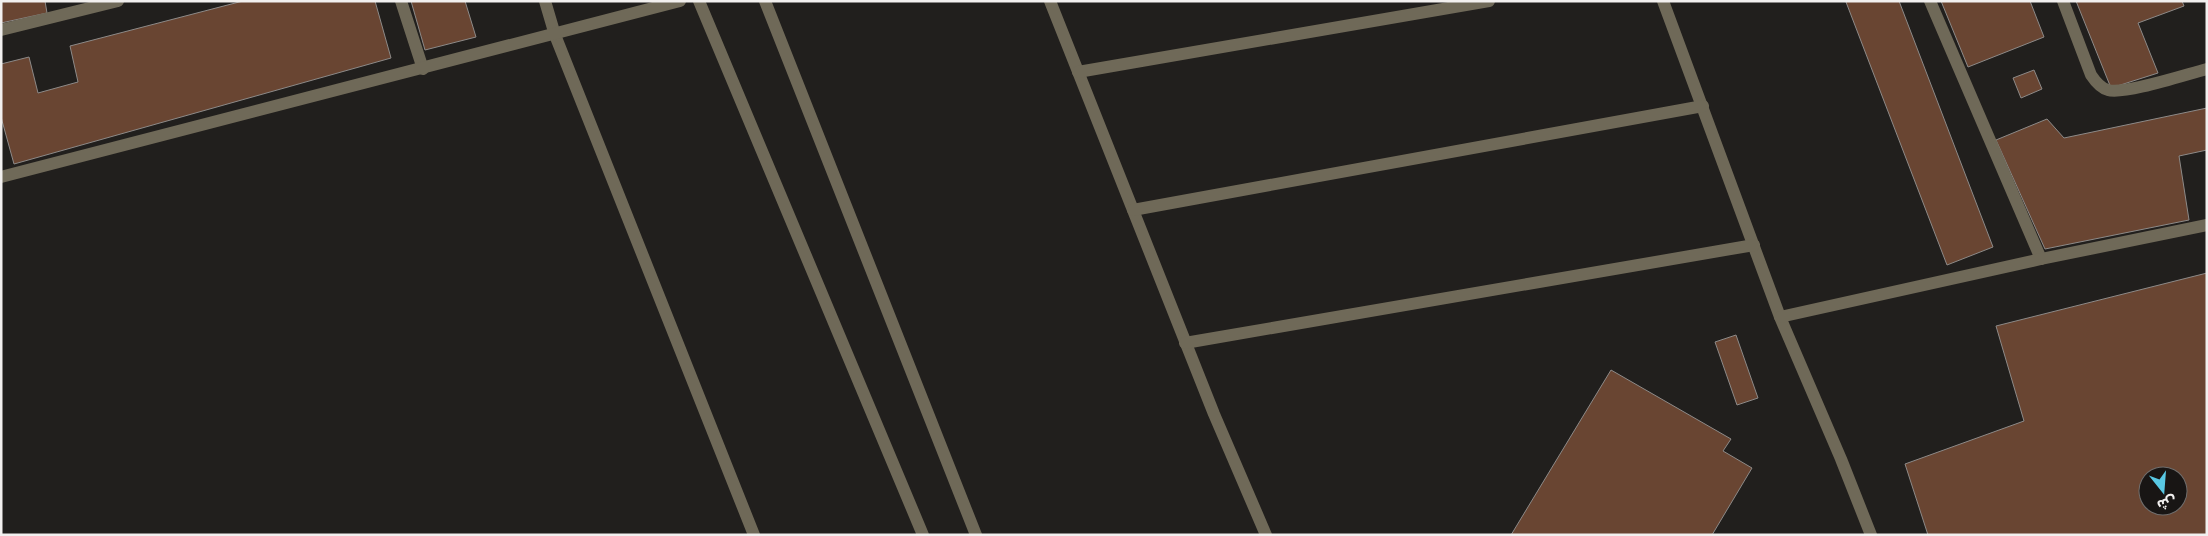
<svg xmlns="http://www.w3.org/2000/svg" width="2208" height="536" font-family="'Source Sans 3','Noto Sans Arabic',sans-serif">
	<rect width="100%" height="100%" fill="#211f1d"/>
	<!-- building -->
	<g fill="#694532" stroke="#8d8a88" fill-rule="evenodd">
		<path d="M1,1H45L47,13L1,23Z"/>
		<path d="M243,1H375L391,58L14,164L1,117V64L29,57L38,93L78,82L70,46Z"/>
		<path d="M411,1H465L476,37L425,50Z"/>
		<path d="M1848,1H1899L1993,247L1947,265L1846,2Z"/>
		<path d="M1941,1H2030L2044,37L1968,67Z"/>
		<path d="M2076,1H2182L2184,6L2138,23L2158,73L2111,88Z"/>
		<path d="M2034,70L2042,89L2021,98L2013,78Z"/>
		<path d="M2207,108V150L2179,156L2189,220L2045,249L1996,140L2047,119L2064,138Z"/>
		<path d="M2207,273V535H1928L1905,464L2024,421L1996,326ZM2148,476H2178V506H2148Z"/>
		<path d="M1736,335L1758,398L1737,405L1715,342Z"/>
		<path d="M1611,370L1731,439L1723,451L1752,468L1712,535H1511Z"/>
	</g>
	<g fill="none" stroke-linecap="round" stroke-linejoin="round">
		<!-- street -->
		<g stroke="#6f6958" stroke-width="12">
			<path d="M401,1L423,69"/>
			<path d="M545,1L555,35L754,535"/>
			<path d="M699,1L923,535"/>
			<path d="M765,1L976,535"/>
			<path d="M1050,1L1214,414L1266,535"/>
			<path d="M1663,1L1780,317L1841,459L1871,535"/>
			<path d="M1930,1L2041,259"/>
			<path d="M2063,1L2091,75C2095,81 2100,88 2108,90C2124,95 2187,74 2207,69"/>
			<path d="M1,30L118,1"/>
			<path d="M1078,72L1489,1"/>
			<path d="M1,177L680,1"/>
			<path d="M1133,210L1703,106"/>
			<path d="M1780,317L2041,259L2207,225"/>
			<path d="M1185,343L1754,245"/>
		</g>
	</g>
	<!-- border -->
	<rect width="2208" height="536" fill="none" stroke="#f2f0ef" stroke-width="5"/>
	<!-- north arrow -->
	<g transform="translate(2163 491) rotate(163)"><circle r="24" fill="#181514" stroke="#6f6d6c"/>
	<path d="M0-4L9 19L0 12L-9 19Z" fill="#59c8e4"/>
	<text y="-8" font-size="14" font-weight="bold" text-anchor="middle" fill="#f2f0ef">ش</text>
	</g>
</svg>
